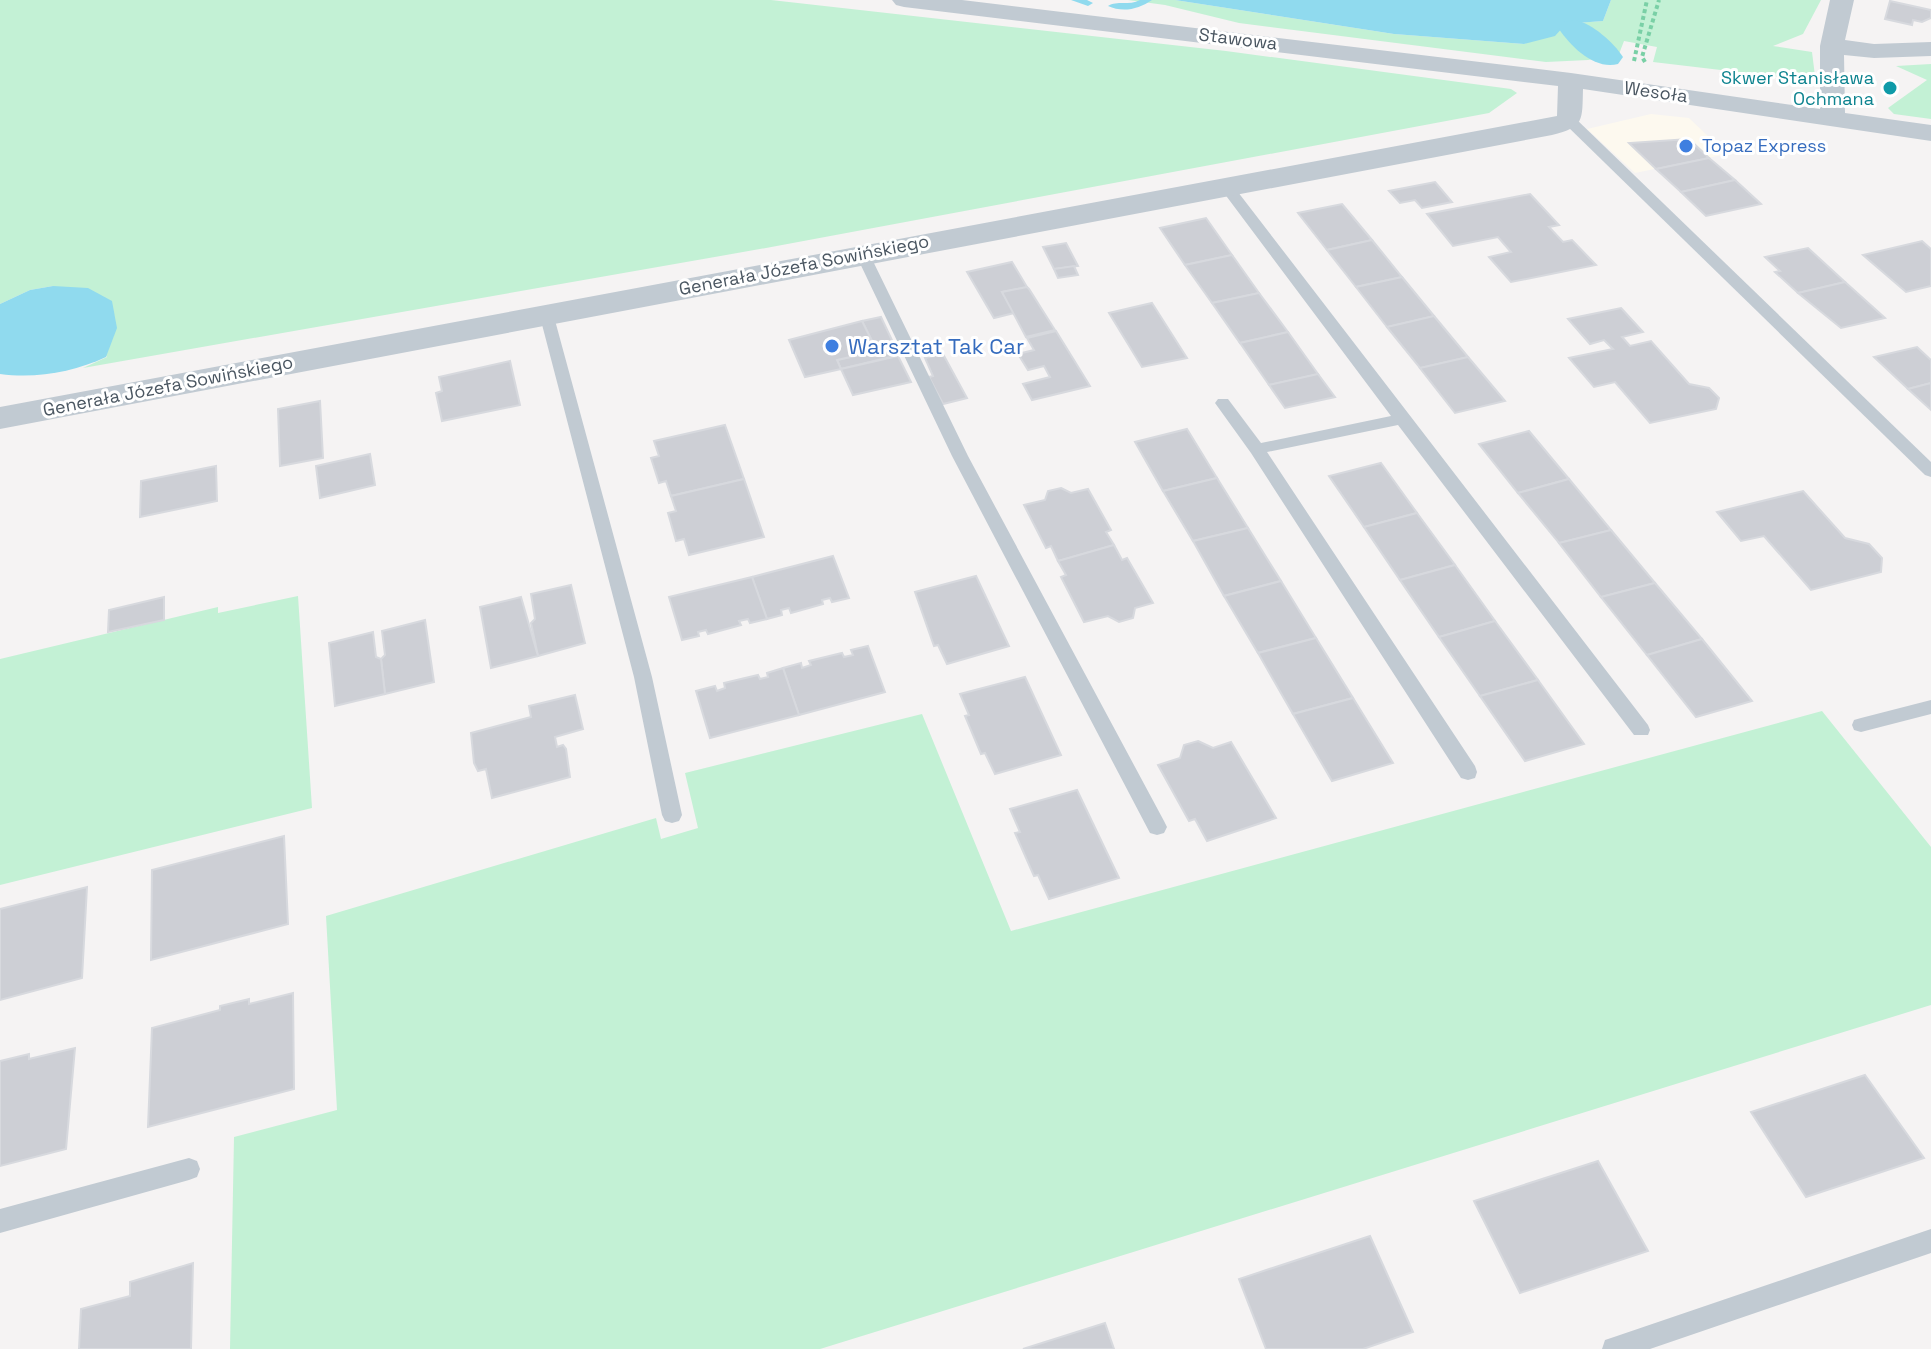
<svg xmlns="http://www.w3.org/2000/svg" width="1931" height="1349" font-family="'Space Grotesk',sans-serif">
	<rect width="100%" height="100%" fill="#f5f3f3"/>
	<!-- commercial -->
	<path fill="#fdf9ef" d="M1651,114L1689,118L1727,154L1635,173L1587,129Z"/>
	<!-- green -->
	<g fill="#c3f1d5">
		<path d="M0,0H771L1226,51L1511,89L1517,93L1489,113L766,248L83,368L107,357L53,286L30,290L0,304Z"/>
		<path d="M1128,0H1175L1394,34L1524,44L1565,26L1571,30L1579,27L1576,23L1603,21L1611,0H1821L1803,34L1773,46L1812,52L1815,76H1803L1797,79L1653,62L1657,47L1624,41L1619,54L1588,60L1546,62L1239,23L1165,5Z"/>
		<path d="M1931,64V119L1894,114L1888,108L1927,80L1896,66Z"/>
		<path d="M298,596L312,808L0,885V659L218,607V613Z"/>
		<path d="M1822,711L1931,847V1005L820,1349H230L234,1137L337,1110L326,916L656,818L661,839L698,828L685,773L922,714L1011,931Z"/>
	</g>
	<!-- water -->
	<g fill="#90daee">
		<path d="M1175,0H1611L1603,21L1577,23L1580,27L1570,30L1564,26L1555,36L1524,44L1394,34Z"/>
		<path d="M53,286L88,288L112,301L117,328L106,357C74,372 36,379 0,374V304L30,290Z"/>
	</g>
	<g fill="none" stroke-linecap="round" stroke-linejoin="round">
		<!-- stream -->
		<g fill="#90daee" fill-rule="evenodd">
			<path d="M1071,0H1087L1093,3L1088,6Z"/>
			<path d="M1140,0H1152C1139,9 1123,13 1108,6C1117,0 1129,6 1140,0Z"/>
		</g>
		<!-- canal -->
		<path fill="#90daee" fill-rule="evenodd" d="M1575,20C1593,24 1613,42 1623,57L1618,64C1595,70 1572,48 1559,29L1564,22Z"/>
	</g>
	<!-- building -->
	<g fill="#cdcfd5" stroke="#d7d9de" stroke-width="2">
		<path d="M1890,1L1931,10V18L1922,22L1913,20L1912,25L1885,19Z"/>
		<path d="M1689,139L1709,158L1656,169L1629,143Z"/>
		<path d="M1709,158L1735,180L1681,192L1656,169Z"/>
		<path d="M1735,180L1761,204L1706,216L1681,192Z"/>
		<path d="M1435,182L1452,202L1422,208L1415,200L1400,203L1389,191Z"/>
		<path d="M1530,194L1559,225L1549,227L1563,242L1572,240L1596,265L1511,282L1489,257L1511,252L1498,237L1453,246L1427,214Z"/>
		<path d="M1342,204L1372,240L1327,250L1298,213Z"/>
		<path d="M1206,218L1232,255L1185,265L1160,228Z"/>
		<path d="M1372,240L1402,277L1356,287L1327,250Z"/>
		<path d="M1922,241L1931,249V286L1906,292L1863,255Z"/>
		<path d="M1066,243L1078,266L1054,269L1043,247Z"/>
		<path d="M1808,248L1845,282L1798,293L1775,272L1780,271L1765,257Z"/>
		<path d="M1232,255L1259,293L1212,303L1185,265Z"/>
		<path d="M1012,262L1027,287L1002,292L1014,313L994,318L967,272Z"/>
		<path d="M1074,266L1078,275L1058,278L1054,269Z"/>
		<path d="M1402,277L1434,316L1387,327L1356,287Z"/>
		<path d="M1845,282L1885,318L1841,328L1798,293Z"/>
		<path d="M1027,287L1029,289L1055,330L1026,337L1002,292Z"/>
		<path d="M1259,293L1288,332L1240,343L1212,303Z"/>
		<path d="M1152,303L1187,358L1142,367L1109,313Z"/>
		<path d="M1621,308L1643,332L1622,337L1630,346L1651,341L1689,384L1709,388L1719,398L1716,409L1650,423L1615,382L1594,387L1569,358L1613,349L1604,340L1590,344L1568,319Z"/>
		<path d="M1434,316L1468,357L1420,368L1387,327Z"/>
		<path d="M881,317L899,355L841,369L837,360L877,351L862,321Z"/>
		<path d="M862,321L877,351L837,360L841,369L805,377L789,340Z"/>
		<path d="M1056,331L1090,386L1032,400L1023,384L1050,377L1044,366L1028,370L1018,354L1034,350L1027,338Z"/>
		<path d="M1288,332L1318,374L1269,385L1240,343Z"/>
		<path d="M1917,347L1931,360V383L1908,389L1874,357Z"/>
		<path d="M943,354L967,398L943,404L929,377L933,376L925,358Z"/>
		<path d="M898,356L911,382L853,395L841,369Z"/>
		<path d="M1468,357L1505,401L1455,413L1420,368Z"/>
		<path d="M510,361L520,405L442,421L436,393L442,391L439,377Z"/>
		<path d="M1318,374L1335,397L1285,408L1269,385Z"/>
		<path d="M1931,383V410L1908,389Z"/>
		<path d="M320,401L323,458L280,466L278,409Z"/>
		<path d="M725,425L744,479L671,496L666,481L659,483L651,458L659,456L654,441Z"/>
		<path d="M1187,429L1217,478L1163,491L1135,442Z"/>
		<path d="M1529,431L1569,479L1518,493L1479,444Z"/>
		<path d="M370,454L375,485L320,498L316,466Z"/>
		<path d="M1381,463L1417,513L1364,527L1329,476Z"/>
		<path d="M216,466L217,501L140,517L141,481Z"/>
		<path d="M1217,478L1248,528L1193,541L1163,491Z"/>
		<path d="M744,479L764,537L689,555L684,539L676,541L668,513L676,511L671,496Z"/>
		<path d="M1569,479L1611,530L1559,543L1518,493Z"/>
		<path d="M1061,488L1071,493L1088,489L1111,530L1106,532L1114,545L1058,561L1051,546L1046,548L1024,505L1045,500L1048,491Z"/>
		<path d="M1803,491L1845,538L1869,544L1882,558L1881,572L1811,590L1764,536L1741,541L1717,512Z"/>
		<path d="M1417,513L1455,565L1400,580L1364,527Z"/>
		<path d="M1248,528L1281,581L1224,596L1193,541Z"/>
		<path d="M1611,530L1655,583L1601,597L1559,543Z"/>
		<path d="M1114,545L1122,560L1127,558L1153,603L1135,608L1133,618L1119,622L1108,616L1084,622L1061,577L1066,575L1058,561Z"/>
		<path d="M833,556L849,598L832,602L830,598L822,600L823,604L791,613L789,608L781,610L782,615L767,619L752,577Z"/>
		<path d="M1455,565L1495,621L1439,637L1400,580Z"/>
		<path d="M976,576L1009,646L947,664L938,645L934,646L915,592Z"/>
		<path d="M752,577L767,619L750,623L748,619L739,621L741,625L708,634L706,630L698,632L699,636L682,640L669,597Z"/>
		<path d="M1281,581L1316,638L1258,653L1224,596Z"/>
		<path d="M1655,583L1702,639L1647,655L1601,597Z"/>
		<path d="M571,585L585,643L538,656L531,623L535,619L531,594Z"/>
		<path d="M164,597V620L108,632L109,610Z"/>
		<path d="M521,597L538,656L491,668L480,607Z"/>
		<path d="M425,620L434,682L385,694L381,659L385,655L382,631Z"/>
		<path d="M1495,621L1538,680L1480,696L1439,637Z"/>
		<path d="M373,632L376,657L381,659L385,694L335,706L329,643Z"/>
		<path d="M1316,638L1353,698L1293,714L1258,653Z"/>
		<path d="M1702,639L1752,701L1696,717L1647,655Z"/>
		<path d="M868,646L885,692L799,715L783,668L801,663L802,668L811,665L809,661L842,653L844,657L853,655L851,650Z"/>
		<path d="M783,668L799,715L710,738L696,691L715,686L717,691L725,688L724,683L758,675L760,679L768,677L767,673Z"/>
		<path d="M1025,677L1061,755L995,774L985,753L981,754L965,716L969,715L960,694Z"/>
		<path d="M1538,680L1584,744L1525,761L1480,696Z"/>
		<path d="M575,695L583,729L555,737L557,747L563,745L566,749L570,777L492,798L486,769L478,771L474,763L471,733L531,717L529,706Z"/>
		<path d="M1353,698L1393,763L1332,781L1293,714Z"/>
		<path d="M1198,741L1213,748L1231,742L1276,818L1207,841L1195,819L1189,821L1158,765L1180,758L1184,745Z"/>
		<path d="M1077,790L1119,878L1049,899L1038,875L1034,876L1015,833L1020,832L1010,809Z"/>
		<path d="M284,836L288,924L151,960L152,870Z"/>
		<path d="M87,887L82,978L0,1000V909Z"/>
		<path d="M293,993L294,1089L148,1127L152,1028L220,1010V1006L249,999V1004Z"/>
		<path d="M75,1048L66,1149L0,1166V1061L29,1054V1059Z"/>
		<path d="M1865,1075L1924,1158L1806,1197L1751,1112Z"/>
		<path d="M1598,1161L1648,1251L1520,1293L1474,1201Z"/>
		<path d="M1370,1236L1413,1332L1363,1349H1266L1239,1279Z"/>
		<path d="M193,1263L191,1349H79L81,1309L130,1296V1282Z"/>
		<path d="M1105,1323L1114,1349H1023Z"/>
	</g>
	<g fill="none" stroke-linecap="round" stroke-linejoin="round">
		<!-- path -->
		<g stroke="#7ad0a6" stroke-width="4" stroke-dasharray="4 3" stroke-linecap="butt">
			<path d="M1634,61L1647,0"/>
			<path d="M1645,62L1642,57L1659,0"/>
		</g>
		<!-- lane -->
		<g fill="#c1cad2" fill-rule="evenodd">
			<path d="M1564,117H1574L1931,462V477L1925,475L1564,123Z"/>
			<path d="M1226,182L1231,183L1648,725L1650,730L1648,735H1634L1398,425L1267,452L1475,766L1477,772L1475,778L1468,780L1461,778L1251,453L1215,403L1218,399H1228L1261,443L1391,416L1221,189V183Z"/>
			<path d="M863,251L870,255L968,456L1164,821L1167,827L1164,833L1157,835L1150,833L952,456L856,255Z"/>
			<path d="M546,308L553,313L652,677L682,815L679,821L672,823L665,821L662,815L634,677L539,313Z"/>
			<path d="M1931,700V714L1861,732L1854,730L1852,725L1854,720L1861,718Z"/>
			<path d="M189,1158L197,1161L200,1169L197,1177L189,1180L0,1233V1209Z"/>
			<path d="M1931,1229V1253L1650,1349H1602L1605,1340L1614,1337Z"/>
		</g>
		<!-- street -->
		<path fill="#c1cad2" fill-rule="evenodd" d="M892,0H962L1571,73L1820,109V46L1830,0H1854L1845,40L1874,44L1931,42V56L1874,58L1844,55L1845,113L1931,125V141L1583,89C1582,120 1585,127 1552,135L0,429V407L1557,116L1558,86L904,7L896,5Z"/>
	</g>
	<!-- markers -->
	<circle fill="#0f9aa8" stroke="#fff" stroke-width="3" cx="1890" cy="88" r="8"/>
	<g fill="#3f7fe0" stroke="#fff" stroke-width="3">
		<circle cx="1686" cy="146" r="8"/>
		<circle cx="832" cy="346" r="8"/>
	</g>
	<g text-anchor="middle" stroke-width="6" stroke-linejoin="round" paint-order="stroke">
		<!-- far-street labels -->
		<g font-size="18" fill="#4a5661" stroke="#fff">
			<text transform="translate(1238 39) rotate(7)" y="6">Stawowa</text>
			<text transform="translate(1656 92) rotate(8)" y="6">Wesoła</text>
			<text transform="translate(804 265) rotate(-11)" y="6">Generała Józefa Sowińskiego</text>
			<text transform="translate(168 386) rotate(-11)" y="6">Generała Józefa Sowińskiego</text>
		</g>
		<!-- far-culture labels -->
		<g font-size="18" fill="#0d838f" stroke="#fff" text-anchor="end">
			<text x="1874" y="84">Skwer Stanisława<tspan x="1874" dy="21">Ochmana</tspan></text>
		</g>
		<!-- far-shop labels -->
		<g font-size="18" fill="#366cbe" stroke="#fff" text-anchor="start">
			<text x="1702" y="152">Topaz Express</text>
		</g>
		<!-- shop labels -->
		<g font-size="22" fill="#366cbe" stroke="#fff" text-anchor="start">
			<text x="848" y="354">Warsztat Tak Car</text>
		</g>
	</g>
</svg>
